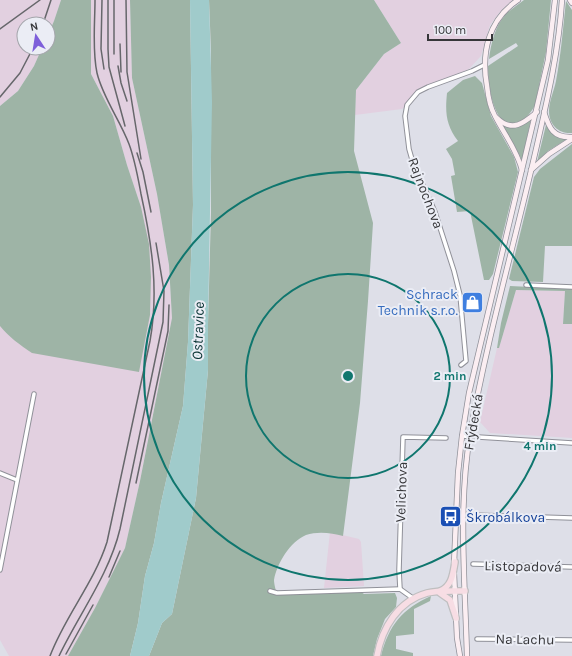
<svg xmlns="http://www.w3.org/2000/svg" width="572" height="656" font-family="Karla,sans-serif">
	<rect width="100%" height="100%" fill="#dedfe8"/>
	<!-- industrial -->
	<g fill="#e2d0e0">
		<path d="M0,0H61L54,21L48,35V24H24V48H42L34,66L18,91L0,106Z"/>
		<path d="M91,0H130L132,78L157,194L169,265L172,318L140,481L125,548L95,608L68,656H9L0,640V173L141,207L127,165L113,116L91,74Z"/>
		<path d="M374,0H513L499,13L490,25L481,56L469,69L423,90L402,109L355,115L356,90L384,54L401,43Z"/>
		<path d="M516,290L565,291L563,324H572V438L490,433L480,422L497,348H499Z"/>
		<path d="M330,532L359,539L361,542L364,586L324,588Z"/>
	</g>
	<!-- green -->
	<g fill="#9eb4a6">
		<path d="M61,0H91V74L113,116L127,165L141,207L149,244L151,277L150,315L139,372L32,353C20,345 9,337 0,326V106L18,91L34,66L42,48H48V35L54,21Z"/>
		<path d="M130,0H190L193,205L188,342L183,406L161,503L154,543L145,576L138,623L130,656H68L95,608L125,548L140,481L172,318L169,265L157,194L132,78Z"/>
		<path d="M209,0H374L401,43L384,54L356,90L354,151L373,223L368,301L360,403L343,536C332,533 318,531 306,535C290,542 277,563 274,580C274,584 276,591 277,595L361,592L364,594L395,593L397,598L396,607L385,619L377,639L373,656H149L162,623L172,614L196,498L208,370V324L211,212V51Z"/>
		<path d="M524,0H551L546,52L535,105C531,113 526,119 518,122C492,132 488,81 488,66L518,46L516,43L489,59C491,43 495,26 506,14C511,9 519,4 524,0Z"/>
		<path d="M566,1L572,10V133C559,134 549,125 549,111C549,101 554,91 556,81C561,55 563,28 566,1Z"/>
		<path d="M475,76L482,83L491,116L514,157L518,172L493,274L489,280H484L470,211L457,212L451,176L455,175L452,159L446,149L458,141C446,125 445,113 447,93L463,80Z"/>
		<path d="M531,119L522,160L513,143L501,125C515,130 519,126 531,119Z"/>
		<path d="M546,125C552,134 557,138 567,139L548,151L537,162Z"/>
		<path d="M572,144V246H545L543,282L512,281L509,279L534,177L540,169Z"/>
		<path d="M510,286L572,289V324H563L565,291L516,290L499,348H497L501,323Z"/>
		<path d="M431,596L430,601L414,609V634L396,636V649L413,653V656H381C389,625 402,609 431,596Z"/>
	</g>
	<!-- water -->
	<path fill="#a0cbcb" d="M190,0H209L212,102L208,324V370L196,498L172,614L162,623L149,656H130L138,623L145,576L154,543L161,503L183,406L188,342L193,205Z"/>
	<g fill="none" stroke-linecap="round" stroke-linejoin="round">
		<defs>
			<g id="minor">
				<path d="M526,285L572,287"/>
				<path d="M461,365L466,361L460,295L454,271L435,212L413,163L409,149L405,116L407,105L418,92L428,87L472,71L484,65"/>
				<path d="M462,436L572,443"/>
				<path d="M0,473L17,480"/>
				<path d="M472,515L572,518"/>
				<path d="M473,564L572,567"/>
				<path d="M0,570L34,394"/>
				<path d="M400,589L399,570L403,437L446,438"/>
				<path d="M270,591L277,593L400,589L414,599"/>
				<path d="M477,639L572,640"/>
			</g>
			<g id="secondary">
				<path d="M518,0C488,20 481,53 487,86C488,96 490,107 495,116C504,134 517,150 522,170"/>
				<path d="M570,0L572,3"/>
				<path d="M544,112C549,128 553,138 572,137"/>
				<path d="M497,118C512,133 524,123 537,112"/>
				<path d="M531,170L549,154L572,139"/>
				<path d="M454,564L458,473L462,436L469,393L548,60L555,0"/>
				<path d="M454,573L457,638L460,656"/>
				<path d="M467,656C465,582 458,508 470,435C487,338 515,242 537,145C548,97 559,49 562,0"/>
			</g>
			<g id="primary">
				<path d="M440,591C452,586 453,574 455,562"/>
				<path d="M440,593L450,600L456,618"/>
				<path d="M377,656C382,628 398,601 427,593C438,590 453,591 465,591"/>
			</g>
		</defs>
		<!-- minor casing -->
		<use href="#minor" stroke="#909199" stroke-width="5.5"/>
		<!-- secondary casing -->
		<use href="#secondary" stroke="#909199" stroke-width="6"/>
		<!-- primary casing -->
		<use href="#primary" stroke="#bfbfc0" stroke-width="8"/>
		<!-- minor -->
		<use href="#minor" stroke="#fff" stroke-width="3.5"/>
		<!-- secondary -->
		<use href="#secondary" stroke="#fbeef2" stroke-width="4.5"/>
		<!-- primary -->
		<use href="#primary" stroke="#f7dde4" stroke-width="5.5"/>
		<!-- rail -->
		<g stroke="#66676b" stroke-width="1.5">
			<path d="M102,0L101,49L104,69"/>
			<path d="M108,0V49L109,67L125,126"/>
			<path d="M126,0L127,72L141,159"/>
			<path d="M43,24L51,0"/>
			<path d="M0,29L40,0"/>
			<path d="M120,44L121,72"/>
			<path d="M114,54V0"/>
			<path d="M118,66L121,83L127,101"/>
			<path d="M0,97L20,73L33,48"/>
			<path d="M137,153L143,172L151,212"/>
			<path d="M136,483L168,331L169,305"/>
			<path d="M109,577L120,551"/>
			<path d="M66,654L93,605"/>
			<path d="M50,656C65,616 94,583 107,542L150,341C159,291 152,244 141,194C138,178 135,160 129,144C120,120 103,98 97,73C92,50 95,23 95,0"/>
			<path d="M59,656C79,614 109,575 120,529L163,322L164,291L156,243"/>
		</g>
	</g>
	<!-- distance rings -->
	<g fill="none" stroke="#0f766e" stroke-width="2">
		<circle cx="348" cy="376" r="102"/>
		<circle cx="348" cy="376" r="204"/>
	</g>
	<!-- icons -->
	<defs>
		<symbol id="shop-square" viewBox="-11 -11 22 22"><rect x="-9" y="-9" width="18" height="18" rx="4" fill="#3f7fe0" stroke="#ebedf5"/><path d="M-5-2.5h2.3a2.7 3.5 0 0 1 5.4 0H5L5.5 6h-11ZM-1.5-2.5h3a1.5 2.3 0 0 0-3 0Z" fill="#fff"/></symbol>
		<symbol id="bus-square" viewBox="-11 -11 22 22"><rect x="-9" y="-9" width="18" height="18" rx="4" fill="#1a4fb4" stroke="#ebedf5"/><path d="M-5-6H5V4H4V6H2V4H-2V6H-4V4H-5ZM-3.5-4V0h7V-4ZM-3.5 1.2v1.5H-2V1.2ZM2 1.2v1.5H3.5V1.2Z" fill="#fff"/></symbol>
	</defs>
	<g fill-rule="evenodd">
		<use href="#shop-square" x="460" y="290" width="25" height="25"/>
		<use href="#bus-square" x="438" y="504" width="25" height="25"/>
	</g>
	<g text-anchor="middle" stroke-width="4" stroke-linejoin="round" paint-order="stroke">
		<!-- street labels -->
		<g font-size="14" fill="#363639" stroke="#ebedf5">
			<text transform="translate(426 193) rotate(69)" y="5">Rajnochova</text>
			<text transform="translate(473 422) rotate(-80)" y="5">Frýdecká</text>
			<text transform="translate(401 492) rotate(-88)" y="5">Velichova</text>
			<text transform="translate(523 566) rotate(1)" y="5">Listopadová</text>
			<text transform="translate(525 639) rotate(1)" y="5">Na Lachu</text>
		</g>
		<!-- shop labels -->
		<g font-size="14" fill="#366cbe" stroke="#ebedf5" text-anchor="end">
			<text x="458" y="299">Schrack<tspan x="458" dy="16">Technik s.r.o.</tspan></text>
		</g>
		<!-- transit labels -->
		<g font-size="14" fill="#164399" stroke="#ebedf5" text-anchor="start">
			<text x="466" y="522">Škrobálkova</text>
		</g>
		<!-- water labels -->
		<g font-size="15" font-style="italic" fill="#0c3636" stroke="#ebedf5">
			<text transform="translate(198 331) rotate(-88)" y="5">Ostravice</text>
		</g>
	</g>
	<circle cx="348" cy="376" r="6" fill="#0f766e" stroke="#ebedf5" stroke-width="2"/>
	<g font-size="12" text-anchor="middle" font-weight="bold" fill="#0f766e" stroke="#ebedf5" stroke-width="4" stroke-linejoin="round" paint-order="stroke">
		<text x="450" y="380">2 min</text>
		<text x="540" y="450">4 min</text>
	</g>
	<!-- north arrow -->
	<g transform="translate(36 36) rotate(348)"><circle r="19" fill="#ebedf5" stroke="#a3a4aa"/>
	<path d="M0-3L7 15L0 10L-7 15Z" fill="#7e5fda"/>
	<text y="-6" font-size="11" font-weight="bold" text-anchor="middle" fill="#363639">N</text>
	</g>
	<!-- scale -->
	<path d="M428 34v6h64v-6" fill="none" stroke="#363639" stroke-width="2"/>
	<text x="434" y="34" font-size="12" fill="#363639" stroke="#ebedf5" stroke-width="3" paint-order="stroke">100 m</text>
</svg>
